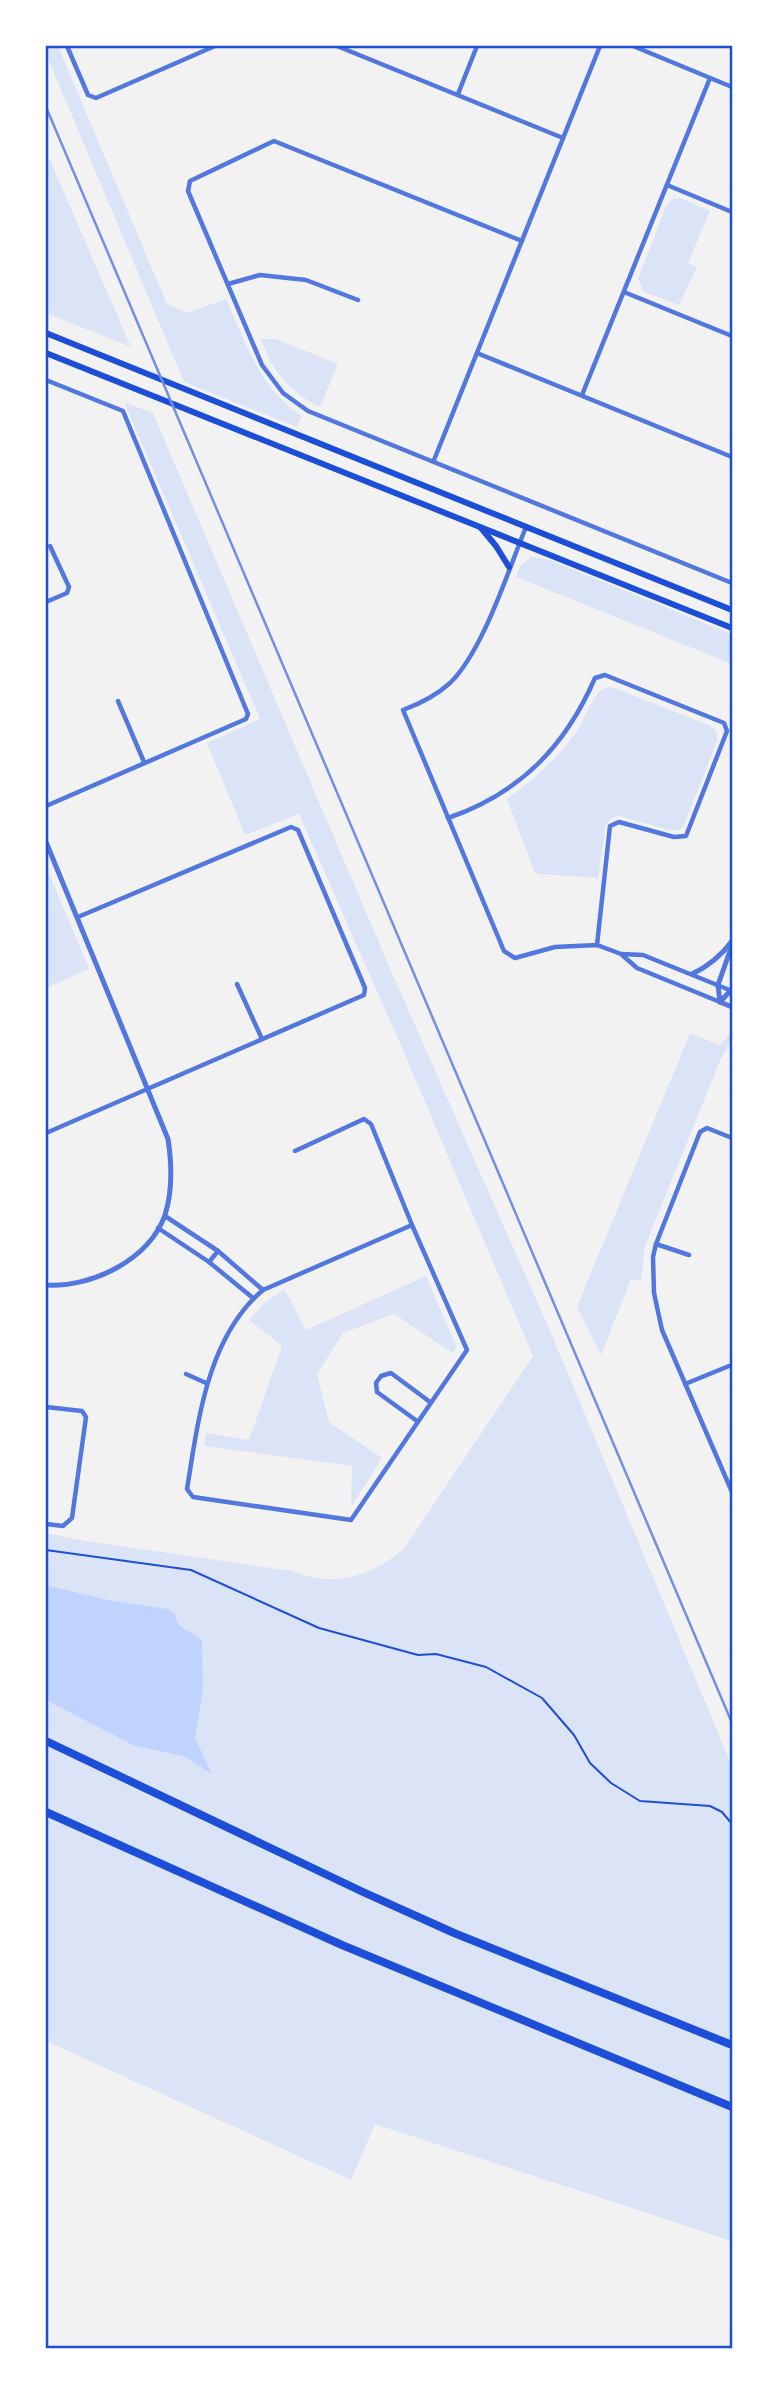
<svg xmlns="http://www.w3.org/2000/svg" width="778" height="2394" font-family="'Noto Sans',sans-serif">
	<rect width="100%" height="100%" fill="#f2f2f2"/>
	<!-- green -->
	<g fill="#dbe4f7">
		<path d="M46,46H58L167,304L187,313L226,299C246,343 260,389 302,416L297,427L184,382L46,54Z"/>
		<path d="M46,151L131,347L46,313Z"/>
		<path d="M680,198L710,211L688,263L697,267L679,305L644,292L638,279L667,204L673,199Z"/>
		<path d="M276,339L338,364L320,407C290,393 272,371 261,339Z"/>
		<path d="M124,402L153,413L395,980L551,1333L732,1766V2241L375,2124L351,2180L46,2041V1533L79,1540L292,1571C332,1588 374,1577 405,1547L533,1356L402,1048L299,814L245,835L207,743L260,719Z"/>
		<path d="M531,557L547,559L732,634V664L516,577L520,566Z"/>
		<path d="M606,687L615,688L711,726L717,732V741L684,825L680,830H669L619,816C610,818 607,820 605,829L598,878L538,874L534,871L507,799C534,780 558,758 577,731C586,718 592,694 606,687Z"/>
		<path d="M46,866L89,969L46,988Z"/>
		<path d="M732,1031V1041L722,1056L645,1246L641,1281L631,1279L601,1355L577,1307L690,1033L720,1045Z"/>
		<path d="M426,1276L456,1346L454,1354L394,1314L343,1333L317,1374L329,1422L382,1458L351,1507L352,1466L204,1446L206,1433L249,1440L282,1346L249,1320L262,1305L284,1289L306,1330Z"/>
	</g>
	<!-- water -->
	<path fill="#bfd3fe" d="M46,1585L107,1600L168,1609L175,1614C175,1630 192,1630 202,1640L203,1689L195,1738L212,1774L184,1756L135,1746L46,1700Z"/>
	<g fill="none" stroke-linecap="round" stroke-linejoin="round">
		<!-- path -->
		<path stroke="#1d4ed8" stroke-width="2" d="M46,1550L191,1570L319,1628L418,1655L436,1654L486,1667L542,1698L574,1735L590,1763L611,1783L640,1801L710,1806L722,1812L732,1824"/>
		<!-- minor -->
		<g stroke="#5277de" stroke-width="4.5">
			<path d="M67,46L88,95L96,98L215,46"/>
			<path d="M337,46L563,138"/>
			<path d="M633,46L732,87"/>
			<path d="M458,94L477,46"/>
			<path d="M667,185L732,212"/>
			<path d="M522,241L274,141L190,181L188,191L262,365L283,393L308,411L732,583"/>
			<path d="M228,284L260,275L306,280L358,300"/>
			<path d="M624,292L732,336"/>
			<path d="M477,353L732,457"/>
			<path d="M46,380L123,411L248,714L246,719L46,806"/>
			<path d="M582,395L710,78"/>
			<path d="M434,460L600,46"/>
			<path d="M526,527C508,571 483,651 450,683C437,695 419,704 403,710L504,951L515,958L555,947L597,945L621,954L637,968L720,1002"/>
			<path d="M46,602L67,593L69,587L50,546"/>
			<path d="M118,701L144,762"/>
			<path d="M448,818C520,793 565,747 595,678L605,675L724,723L727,731L686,836L674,837L619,822L610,826L597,945"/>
			<path d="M622,954L643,955L732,991"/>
			<path d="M237,984L262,1039"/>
			<path d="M46,1133L364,995L365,988L298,830L291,827L78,917"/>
			<path d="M732,1138L707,1128L700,1132L656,1244L653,1257L654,1293L662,1330L732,1492"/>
			<path d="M295,1151L364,1119L371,1124L412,1225L467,1350L351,1520L193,1497L187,1489C198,1422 207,1337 263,1290L412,1225"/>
			<path d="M165,1216L218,1251L263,1290"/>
			<path d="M158,1228L209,1262L253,1298"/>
			<path d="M656,1244L689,1255"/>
			<path d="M209,1262L218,1251"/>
			<path d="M186,1374L206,1383"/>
			<path d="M685,1384L729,1366"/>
			<path d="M46,1407L82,1411L86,1417L72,1518L63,1526L46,1524"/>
			<path d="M417,1421L377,1392L376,1383L381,1376L391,1373L430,1402"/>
		</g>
		<!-- tertiary -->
		<g stroke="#5277de" stroke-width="5">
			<path d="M46,842L168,1139C172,1165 173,1190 165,1215C149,1260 91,1288 46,1285"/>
			<path d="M692,974C709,966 721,956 732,941"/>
			<path d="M720,1002L718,985L732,945"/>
			<path d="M720,1002L732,989"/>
			<path d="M720,1002L732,1007"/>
		</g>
		<!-- secondary -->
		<g stroke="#1d4ed8" stroke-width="6">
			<path d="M46,333L732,610"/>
			<path d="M46,353L732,628"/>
			<path d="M481,528L496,546L509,567"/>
		</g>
		<!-- motorway -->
		<g stroke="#1d4ed8" stroke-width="8">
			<path d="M46,1741L363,1892L454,1933L732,2045"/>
			<path d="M46,1812L342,1945L732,2107"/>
		</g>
		<!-- rail -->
		<path stroke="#7290e2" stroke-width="2.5" d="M46,107L732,1723"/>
	</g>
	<!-- border -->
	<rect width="778" height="2394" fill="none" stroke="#ffffff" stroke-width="94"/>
	<rect x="47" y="47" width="684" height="2300" fill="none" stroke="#1d4ed8" stroke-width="2.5"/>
</svg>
